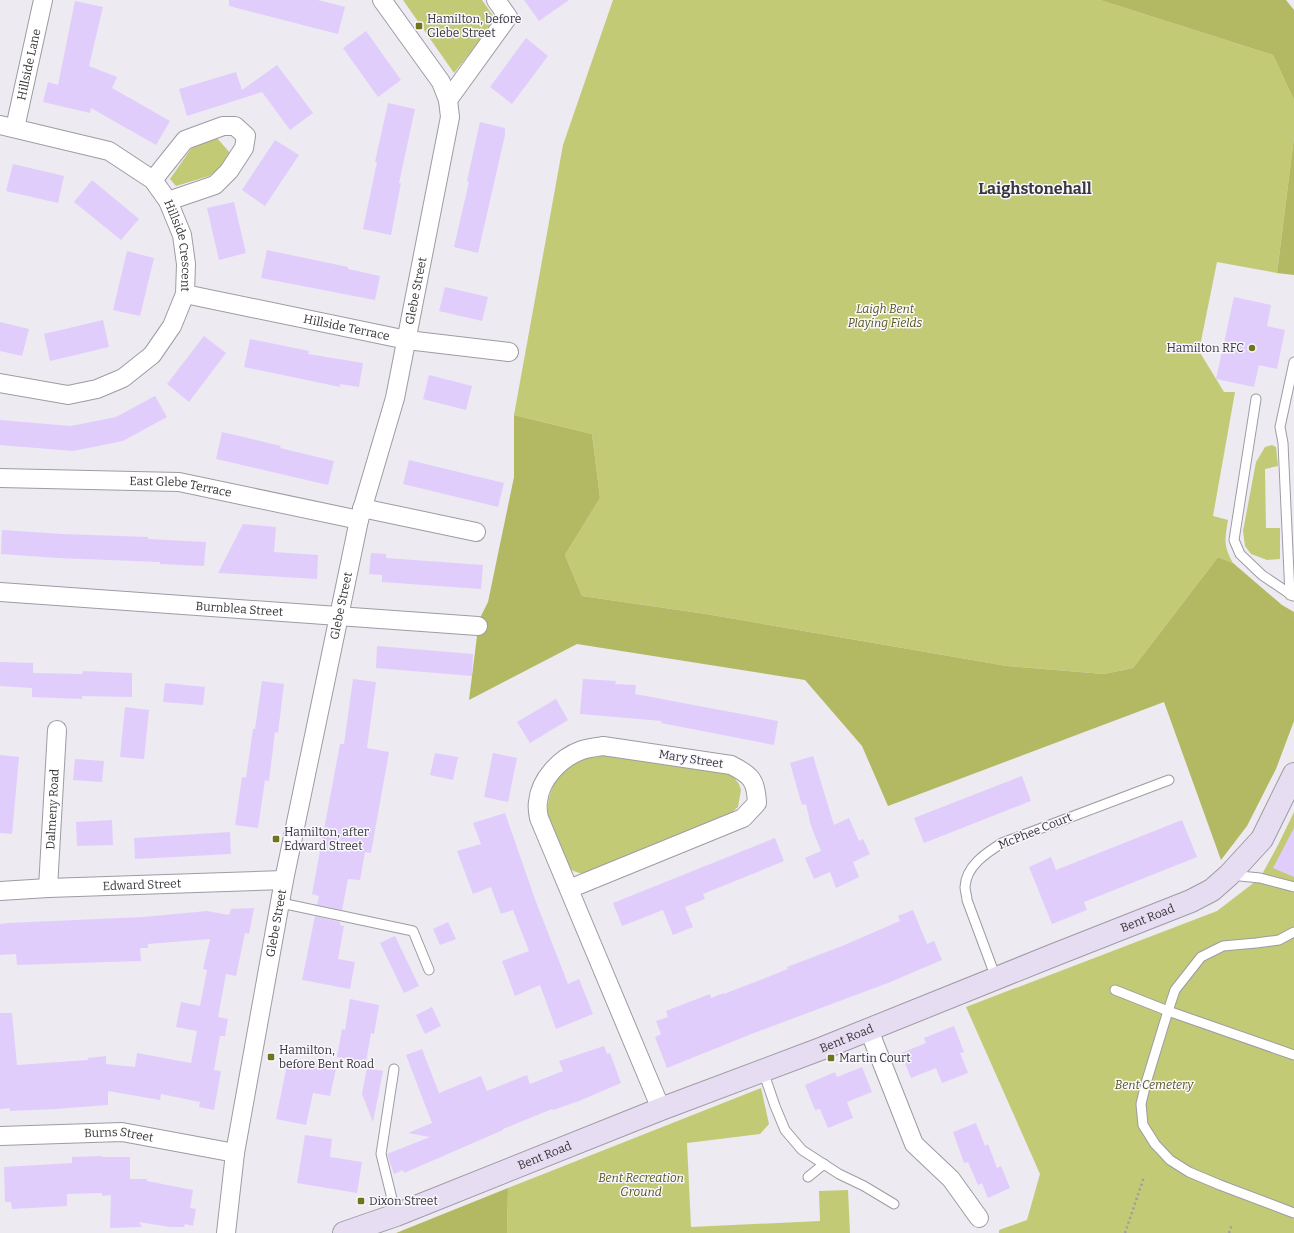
<svg xmlns="http://www.w3.org/2000/svg" width="1294" height="1233" font-family="Bitter,serif">
	<rect width="100%" height="100%" fill="#edeaf2"/>
	<!-- green -->
	<g fill="#c3ca76">
		<path d="M403,0H482L496,20L454,73Z"/>
		<path d="M613,0H1100L1273,55L1294,100V137L1277,273L1217,262L1199,351L1224,392H1235L1213,516L1228,520C1225,539 1223,545 1233,563L1218,557L1133,668L1104,674L1007,666L706,614L582,596L565,555L600,498L592,434L514,415L563,145Z"/>
		<path d="M217,138L230,153L219,169L209,176L176,186L170,179L193,146Z"/>
		<path d="M1272,445L1276,447L1278,466L1265,469L1266,528H1280V559L1267,560L1251,554L1245,546L1243,531L1256,462L1265,447Z"/>
		<path d="M599,755H614L720,769L732,775L739,784L741,790L738,807L731,813L586,873C578,874 573,871 566,866C560,852 551,835 548,820C545,800 555,771 575,761C582,758 591,757 599,755Z"/>
		<path d="M1294,812V1233H999V1230L1027,1220L1040,1174L966,1007L1217,911L1260,878L1278,845Z"/>
		<path d="M761,1088L769,1124L760,1134L687,1143L691,1227L820,1221L819,1191L848,1190L850,1233H507L508,1188Z"/>
	</g>
	<!-- forest -->
	<g fill="#b3b963">
		<path d="M1100,0H1286L1294,10V100L1273,55Z"/>
		<path d="M1294,137V275L1277,273Z"/>
		<path d="M514,415L592,434L600,498L565,555L582,596L706,614L1007,666L1104,674L1133,668L1218,557L1233,563L1282,605L1294,612V721L1276,769L1247,826L1221,860L1164,702L888,806L862,746L805,680L577,644L469,700L479,620L488,602L514,477Z"/>
		<path d="M508,1188L507,1233H396Z"/>
	</g>
	<!-- building -->
	<g fill="#e1cdfc">
		<path d="M229,0H318L345,7L338,34L229,6Z"/>
		<path d="M524,0H569L539,21Z"/>
		<path d="M75,1L103,7L89,66L117,77L112,88L170,121L156,145L91,108L90,113L43,102L48,82L58,85Z"/>
		<path d="M366,31L401,80L378,97L343,48Z"/>
		<path d="M526,38L548,56L512,104L490,87Z"/>
		<path d="M277,65L313,113L290,130L262,92L187,116L179,89L236,72L242,90Z"/>
		<path d="M388,103L415,109L399,183H401L391,235L363,229L377,162H375Z"/>
		<path d="M480,122L505,128V135L478,253L454,247L469,182L467,181Z"/>
		<path d="M275,140L299,155L265,206L242,190Z"/>
		<path d="M13,164L64,176L58,203L6,191Z"/>
		<path d="M92,180L139,219L121,240L74,202Z"/>
		<path d="M234,202L246,253L219,260L207,208Z"/>
		<path d="M267,250L348,267V269L380,276L375,300L261,278Z"/>
		<path d="M127,251L154,258L140,316L113,310Z"/>
		<path d="M445,287L488,297L482,321L439,311Z"/>
		<path d="M1234,297L1271,305L1267,326L1285,330L1277,369L1259,365L1254,387L1216,379Z"/>
		<path d="M103,320L109,347L50,361L44,334Z"/>
		<path d="M0,322L29,329L22,356L0,351Z"/>
		<path d="M204,336L226,353L189,402L167,384Z"/>
		<path d="M250,339L309,351L308,354L363,363L359,387L340,384V387L244,367Z"/>
		<path d="M429,375L472,386L466,410L423,399Z"/>
		<path d="M155,396L167,417L123,441L73,451L0,445V420L71,426L116,417Z"/>
		<path d="M222,432L281,446L280,448L334,461L328,485L216,459Z"/>
		<path d="M409,460L504,483L498,507L403,484Z"/>
		<path d="M243,524L276,527L274,552L318,555L317,579L218,573Z"/>
		<path d="M2,530L62,534L148,537V539L206,542L204,566L160,564V562L58,558L1,554Z"/>
		<path d="M371,553L386,554V558L483,565L481,589L382,582V575L369,574Z"/>
		<path d="M377,646L473,654L472,676L376,668Z"/>
		<path d="M0,662L33,663V673L82,674L83,671L132,673V697L82,696V699L32,697V688L0,686Z"/>
		<path d="M353,679L376,682L367,748L389,752L371,853L365,852L360,880L348,879L342,910L317,905L319,896L312,894L340,744H344Z"/>
		<path d="M583,679L616,681L615,684L636,685L635,694L778,721L774,745L661,723L662,721L580,714Z"/>
		<path d="M262,681L284,684L278,733L275,732L269,781L265,780L258,828L235,825L242,777L246,778L253,729H255Z"/>
		<path d="M165,683L205,687L203,705L163,702Z"/>
		<path d="M556,699L568,720L530,743L517,722Z"/>
		<path d="M125,707L149,710L144,759L120,757Z"/>
		<path d="M435,753L458,757L453,780L430,775Z"/>
		<path d="M493,753L517,758L508,802L484,797Z"/>
		<path d="M0,755L19,757L12,834L0,833Z"/>
		<path d="M813,756L834,825L849,818L859,841L863,839L870,854L853,862L859,877L836,888L830,872L814,879L805,858L821,851L811,826L806,804L802,805L790,763Z"/>
		<path d="M75,759L104,761L102,782L73,780Z"/>
		<path d="M1022,776L1031,801L924,843L914,818Z"/>
		<path d="M505,813L536,902L568,984L579,979L593,1014L556,1029L540,985L515,996L502,961L529,951L513,910L501,914L491,887L473,894L457,851L481,844L473,823Z"/>
		<path d="M112,820L113,845L77,846L76,822Z"/>
		<path d="M1182,820L1197,857L1084,902L1087,910L1052,924L1029,867L1051,857L1056,870Z"/>
		<path d="M1294,828V877L1273,868Z"/>
		<path d="M230,832L231,854L135,859L134,838Z"/>
		<path d="M775,838L784,861L703,894L705,899L685,907L693,927L673,935L663,910L622,926L613,903Z"/>
		<path d="M254,908L249,934L245,933L236,976L226,974L218,1017L228,1019L225,1036H220L214,1070L221,1071L214,1110L199,1107L200,1102L161,1094L160,1100L108,1091V1105L55,1109L10,1111V1108L0,1109V1013H12L17,1065L88,1060V1058L106,1056V1064L135,1067L137,1053L191,1063L197,1031L176,1027L181,1002L200,1006L207,970L203,969L210,939L148,944V948H140L141,961L17,965L16,954L0,955V924L8,923L143,917L207,911L229,915L231,909Z"/>
		<path d="M913,910L927,944L934,941L942,960L888,983L754,1033L667,1068L655,1037L661,1034L656,1021L668,1017L666,1011L710,994L711,998L724,993V994L788,969L787,967L842,946L900,921L898,916Z"/>
		<path d="M315,916L340,922V925L344,926L338,959L355,962L350,989L302,980Z"/>
		<path d="M448,922L456,939L440,945L433,929Z"/>
		<path d="M395,936L419,986L404,993L380,943Z"/>
		<path d="M350,999L379,1005L374,1034L371,1033L366,1062L337,1057L342,1029L345,1030Z"/>
		<path d="M432,1007L441,1026L425,1034L416,1015Z"/>
		<path d="M954,1026L964,1052L960,1053L968,1073L942,1083L936,1068L911,1078L901,1053L926,1043L924,1038Z"/>
		<path d="M604,1046L607,1054L610,1053L621,1083L579,1101L553,1110L552,1109L503,1129V1130L404,1173L403,1170L394,1174L387,1154L430,1137L408,1133L432,1123L406,1055L422,1049L439,1093L481,1076L487,1091L527,1075L530,1084L563,1071L559,1061Z"/>
		<path d="M288,1060L336,1069L330,1096L313,1093L306,1125L276,1119Z"/>
		<path d="M862,1067L872,1092L847,1102L853,1118L828,1128L820,1109L815,1110L805,1085L835,1072L837,1077Z"/>
		<path d="M367,1068L383,1071L373,1122L362,1094Z"/>
		<path d="M976,1123L985,1146L988,1144L997,1168L1001,1166L1010,1188L988,1198L982,1183L978,1185L968,1162L964,1163L953,1132Z"/>
		<path d="M305,1135L332,1139L330,1157L362,1162L357,1193L297,1183Z"/>
		<path d="M102,1156V1157H130V1179H147V1181L193,1190L190,1208L196,1209L193,1226L185,1224L184,1227H170L139,1222L142,1227L110,1228L111,1195L102,1196V1193L67,1194V1206L12,1209L11,1202H5L4,1167L72,1163V1157Z"/>
	</g>
	<g fill="none" stroke-linecap="round" stroke-linejoin="round">
		<defs>
			<g id="lane">
				<path d="M1256,399L1234,540L1240,554L1262,575L1293,596"/>
				<path d="M1290,595L1283,443L1280,427L1294,362"/>
				<path d="M1230,875L1260,878L1294,887"/>
				<path d="M281,903L413,931L429,970"/>
				<path d="M996,978L967,900C967,896 965,891 965,887C966,866 986,853 1002,843L1169,780"/>
				<path d="M1115,990L1168,1011L1175,990L1201,957L1223,946L1256,943L1279,940L1294,932"/>
				<path d="M1294,1055L1168,1011L1146,1083L1141,1104L1143,1125L1155,1144L1170,1160L1189,1172L1220,1185L1294,1213"/>
				<path d="M394,1069L381,1154L396,1215"/>
				<path d="M763,1071L775,1106L785,1130L802,1150L839,1174L864,1186L894,1204"/>
				<path d="M808,1177L824,1164"/>
			</g>
			<g id="street">
				<path d="M448,100L508,17L496,0"/>
				<path id="s1" d="M0,125L109,151L153,180L168,201L182,235L186,264L185,294L172,326L152,355L123,378L97,389L68,395L0,383"/>
				<path id="s2" d="M15,128L43,0"/>
				<path d="M153,180L185,140L223,126H235L246,136L244,148L229,171L215,185L168,201"/>
				<path id="s3" d="M185,294L407,340L509,352"/>
				<path id="s4" d="M0,478L179,482L359,520"/>
				<path d="M362,508L476,532"/>
				<path id="s5" d="M0,592L478,626"/>
				<path id="s6" d="M48,888L57,730"/>
				<path d="M569,889L743,818L757,803C756,780 751,775 731,765L603,746C596,747 588,748 582,750C560,758 540,779 538,802C537,807 538,813 539,818L661,1109"/>
				<path id="s7" d="M0,891L48,888L284,880"/>
				<path d="M869,1030L914,1144L951,1179L979,1218"/>
				<path id="s8" d="M0,1136L122,1132L235,1153"/>
				<path id="s9" d="M226,1233L235,1153L284,880L359,520L395,398L450,117L448,100L441,82L382,0"/>
			</g>
			<g id="secondary">
				<path id="s10" d="M344,1233L396,1215L661,1109L823,1048L1054,955L1191,901L1212,890L1229,875L1262,839L1294,774"/>
			</g>
		</defs>
		<!-- lane casing -->
		<use href="#lane" stroke="#9e9ba3" stroke-width="11"/>
		<!-- street casing -->
		<use href="#street" stroke="#9e9ba3" stroke-width="20"/>
		<!-- secondary casing -->
		<use href="#secondary" stroke="#9e9ba3" stroke-width="24"/>
		<!-- path -->
		<g stroke="#9e9ca2" stroke-width="2.5" stroke-dasharray="2 3" stroke-linecap="butt">
			<path d="M1125,1233L1144,1177"/>
			<path d="M1229,1233L1232,1224"/>
		</g>
		<!-- lane -->
		<use href="#lane" stroke="#fff" stroke-width="9"/>
		<!-- street -->
		<use href="#street" stroke="#fff" stroke-width="18"/>
		<!-- secondary -->
		<use href="#secondary" stroke="#e7ddf2" stroke-width="22"/>
	</g>
	<!-- markers -->
	<g fill="#70741c" stroke="#faf8fe" stroke-width="1.5">
		<rect x="415" y="22" width="8" height="8" rx="2"/>
		<circle cx="1252" cy="348" r="4"/>
		<rect x="272" y="835" width="8" height="8" rx="2"/>
		<rect x="267" y="1053" width="8" height="8" rx="2"/>
		<rect x="827" y="1054" width="8" height="8" rx="2"/>
		<rect x="357" y="1197" width="8" height="8" rx="2"/>
	</g>
	<g text-anchor="middle" stroke-width="3" stroke-linejoin="round" paint-order="stroke">
		<!-- poi labels -->
		<g font-size="12" fill="#38373a" stroke="#faf8fe" text-anchor="start">
			<text x="427" y="23">Hamilton, before<tspan x="427" dy="14">Glebe Street</tspan></text>
			<text x="1244" y="352" text-anchor="end">Hamilton RFC</text>
			<text x="284" y="836">Hamilton, after<tspan x="284" dy="14">Edward Street</tspan></text>
			<text x="279" y="1054">Hamilton,<tspan x="279" dy="14">before Bent Road</tspan></text>
			<text x="839" y="1062">Martin Court</text>
			<text x="369" y="1205">Dixon Street</text>
		</g>
		<!-- street labels -->
		<g font-size="12" fill="#38373a" stroke="#faf8fe">
			<text dy="4" stroke="none"><textPath href="#s2" startOffset="65">Hillside Lane</textPath></text>
			<text dy="4" stroke="none"><textPath href="#s1" startOffset="237">Hillside Crescent</textPath></text>
			<text dy="4" stroke="none"><textPath href="#s9" startOffset="962">Glebe Street</textPath></text>
			<text dy="4" stroke="none"><textPath href="#s3" startOffset="165">Hillside Terrace</textPath></text>
			<text dy="4" stroke="none"><textPath href="#s4" startOffset="181">East Glebe Terrace</textPath></text>
			<text dy="4" stroke="none"><textPath href="#s9" startOffset="638">Glebe Street</textPath></text>
			<text dy="4" stroke="none"><textPath href="#s5" startOffset="240">Burnblea Street</textPath></text>
			<text transform="translate(691 759) rotate(9)" y="4">Mary Street</text>
			<text dy="4" stroke="none"><textPath href="#s6" startOffset="79">Dalmeny Road</textPath></text>
			<text transform="translate(1035 831) rotate(-22)" y="4">McPhee Court</text>
			<text dy="4" stroke="none"><textPath href="#s7" startOffset="142">Edward Street</textPath></text>
			<text dy="4" stroke="none"><textPath href="#s10" startOffset="863">Bent Road</textPath></text>
			<text dy="4" stroke="none"><textPath href="#s9" startOffset="314">Glebe Street</textPath></text>
			<text dy="4" stroke="none"><textPath href="#s10" startOffset="539">Bent Road</textPath></text>
			<text dy="4" stroke="none"><textPath href="#s8" startOffset="119">Burns Street</textPath></text>
			<text dy="4" stroke="none"><textPath href="#s10" startOffset="215">Bent Road</textPath></text>
		</g>
		<!-- park labels -->
		<g font-size="12" font-style="italic" fill="#545718" stroke="#faf8fe">
			<text x="885" y="313">Laigh Bent<tspan x="885" dy="14">Playing Fields</tspan></text>
			<text x="1154" y="1089">Bent Cemetery</text>
			<text x="641" y="1182">Bent Recreation<tspan x="641" dy="14">Ground</tspan></text>
		</g>
		<!-- district labels -->
		<g font-size="16" font-weight="bold" fill="#38373a" stroke="#faf8fe">
			<text x="1035" y="194">Laighstonehall</text>
		</g>
	</g>
</svg>
